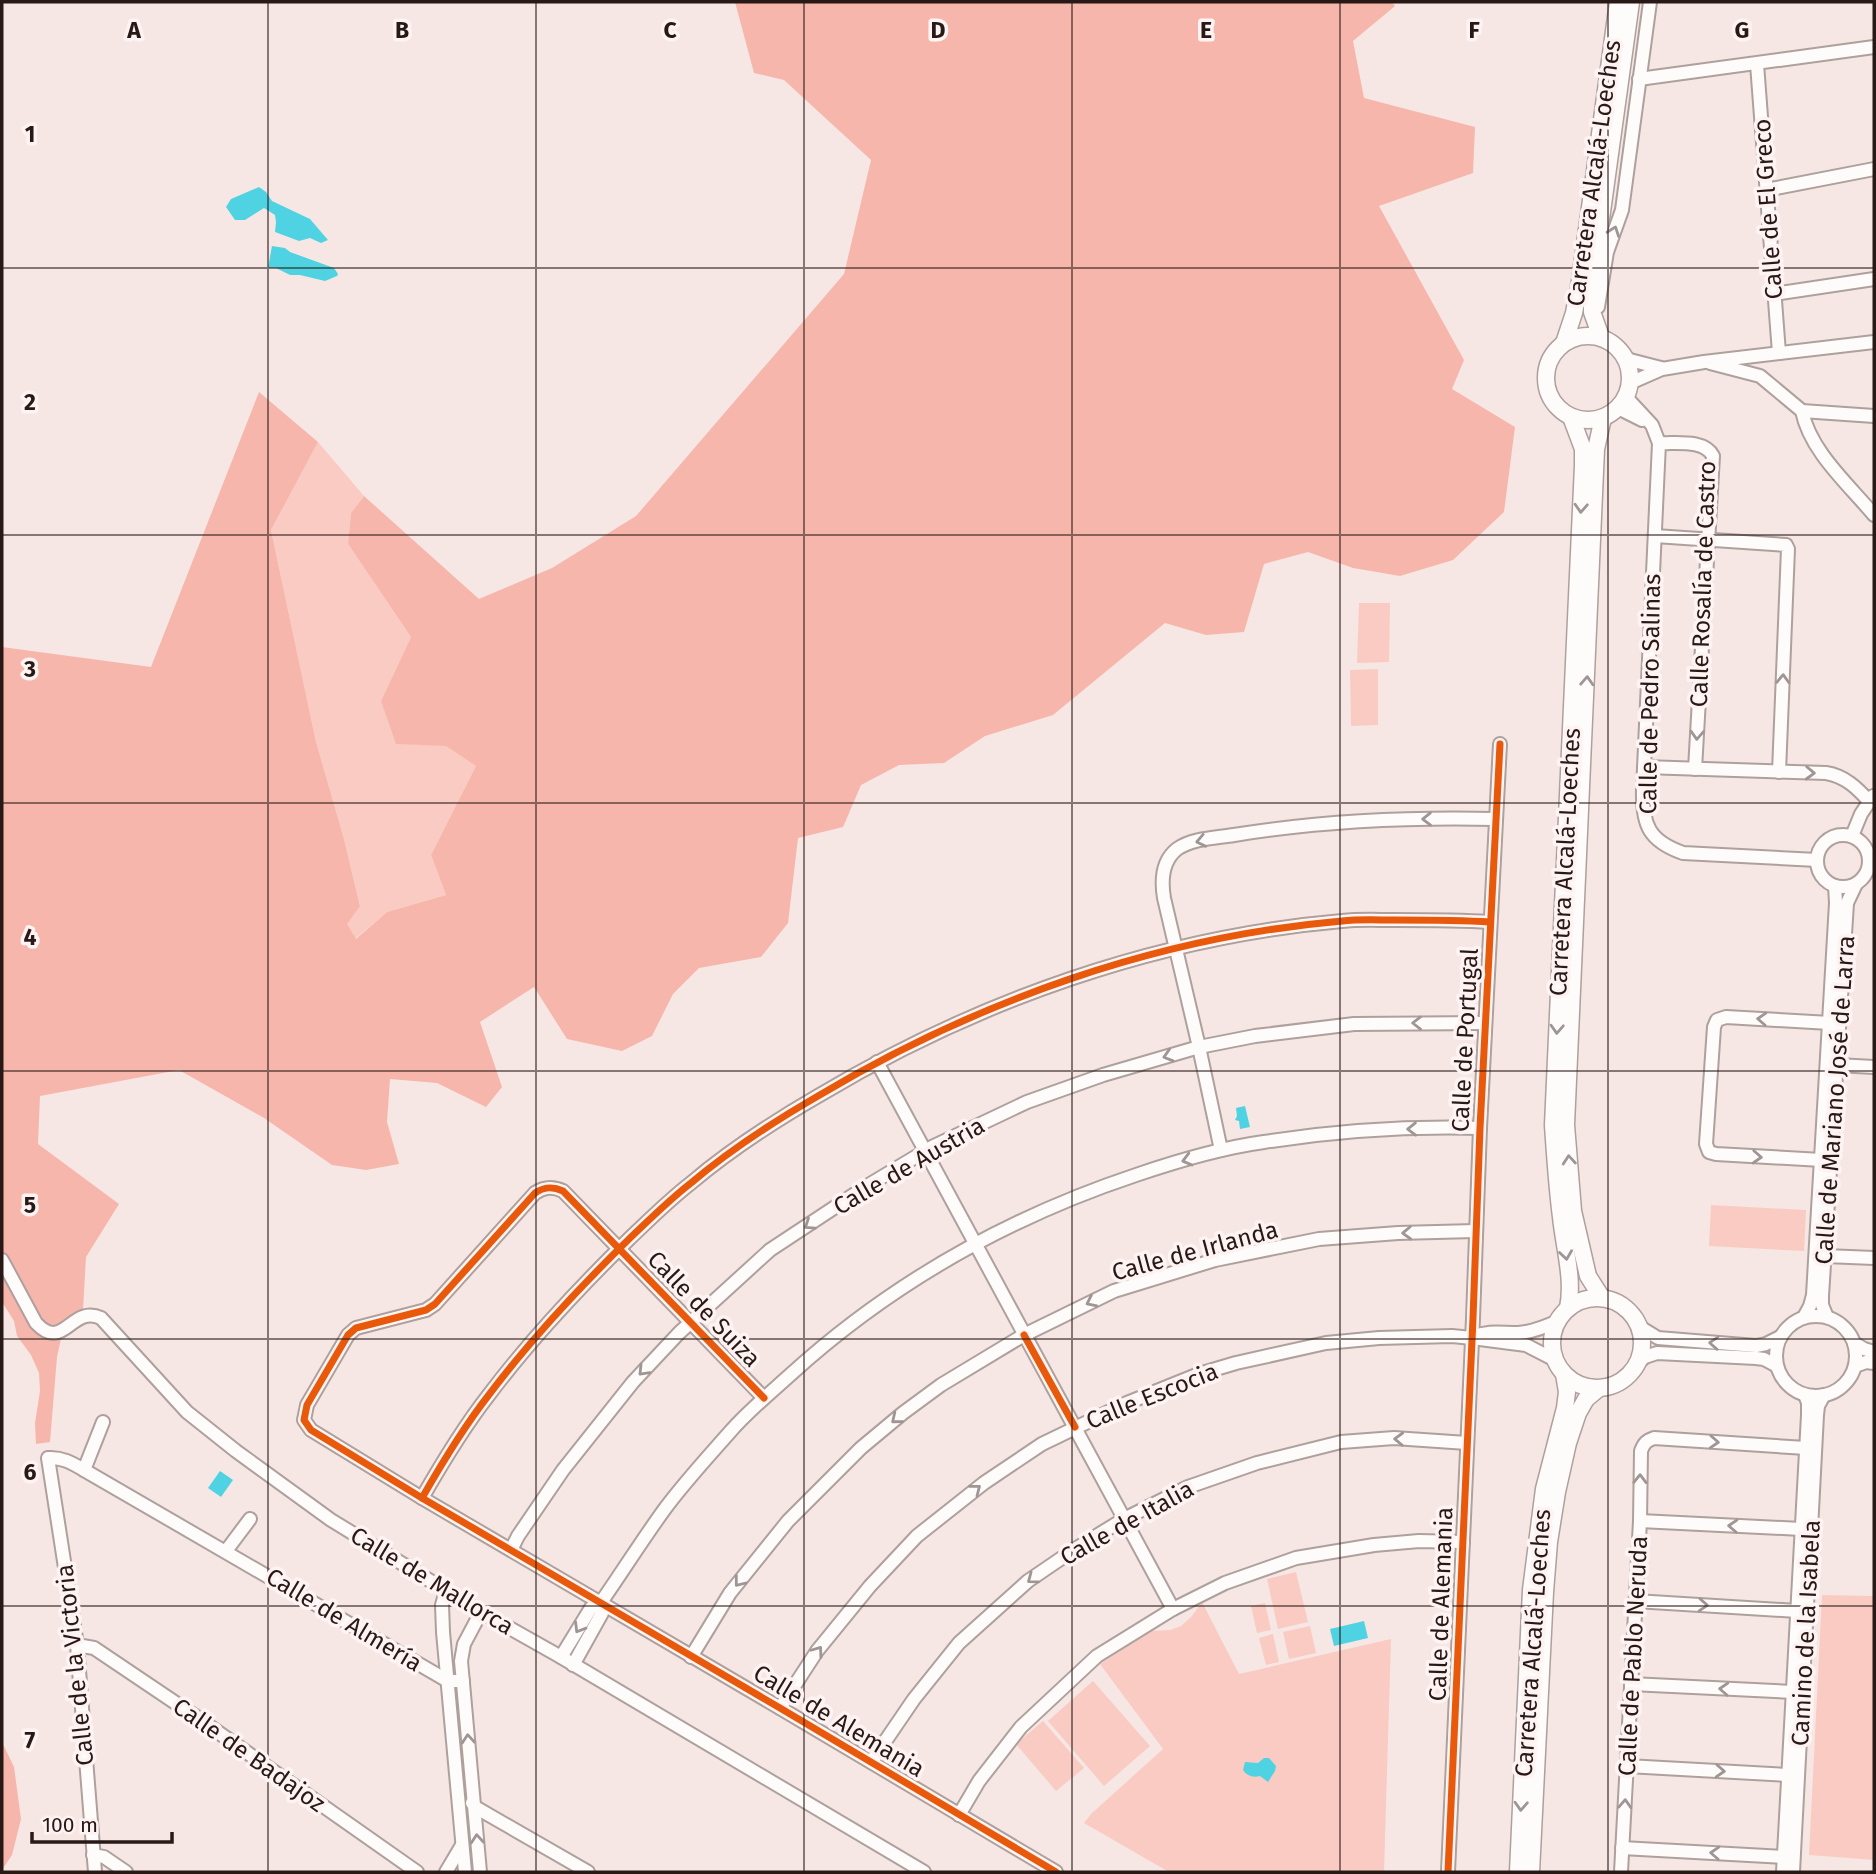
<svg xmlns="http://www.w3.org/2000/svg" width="1876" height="1874" font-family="'Fira Sans',sans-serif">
	<rect width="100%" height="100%" fill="#f6e7e4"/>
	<!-- green -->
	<g fill="#facbc2">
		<path d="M318,442L364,496L351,513L348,544L411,637L381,701L476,766L431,855L446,895L387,912L355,939L346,924L360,905L344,839L316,742L271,530Z"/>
		<path d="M1359,603H1390L1389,662L1357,663Z"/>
		<path d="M1378,669V725L1351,726L1350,670Z"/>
		<path d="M1711,1205L1806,1210L1804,1251L1709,1246Z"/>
		<path d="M1296,1572L1308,1622L1278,1629L1267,1579Z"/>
		<path d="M1822,1595L1874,1596V1860L1809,1855Z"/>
		<path d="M1202,1602L1239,1674L1391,1639L1384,1872H1169L1084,1823L1091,1814L1163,1749L1100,1664L1151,1631L1170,1630L1181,1626L1192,1616Z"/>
		<path d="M1265,1603L1271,1630L1257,1633L1251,1606Z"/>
		<path d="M1310,1626L1316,1653L1289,1659L1283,1632Z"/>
		<path d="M1273,1634L1279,1662L1266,1665L1259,1638Z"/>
		<path d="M1093,1681L1150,1746L1104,1786L1048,1721Z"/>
		<path d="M1043,1721L1084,1768L1056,1791L1016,1744Z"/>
	</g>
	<!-- forest -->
	<g fill="#f7b6ab">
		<path d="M735,2H1392L1395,6L1353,41L1364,98L1475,127L1473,173L1379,206L1464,360L1452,389L1515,427L1504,512L1453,560L1400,576L1353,568L1308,552L1264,564L1244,632L1206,635L1165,623L1053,715L985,736L944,763L899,765L861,785L843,827L798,838L788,923L761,957L699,968L673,994L652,1036L622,1051L567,1039L534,987L480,1022L502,1087L486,1107L437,1083L390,1079L387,1122L399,1164L366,1170L332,1165L264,1118L179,1070L40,1096L38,1144L119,1204L86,1257L83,1310L64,1325L57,1357L50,1442L36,1444L35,1423L40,1391L39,1373L31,1355L17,1336L14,1321L2,1302V647L151,667L259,392L318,442L271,530L316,742L344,839L360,906L347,924L356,939L387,912L446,895L431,855L476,766L446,746L396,744L381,701L411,637L348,544L351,513L364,496L479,599L552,568L636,516L844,274L871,160L784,80L754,73Z"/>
		<path d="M2,1742L14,1767L21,1819L12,1855L2,1870Z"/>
	</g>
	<!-- water -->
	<g fill="#4fd3e2">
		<path d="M259,187L266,192L272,201L310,219L328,240L321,243L310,238L299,241L275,232L276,222L275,215L264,208L245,220H235L226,207L231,199Z"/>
		<path d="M272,246L285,248L290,252L334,268L338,274L337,276L325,281L300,275H290L276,268H268Z"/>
		<path d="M1245,1106L1250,1127L1240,1129L1239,1121L1235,1120L1237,1116L1236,1108Z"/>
		<path d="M220,1471L233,1480L221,1497L208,1488Z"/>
		<path d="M1364,1621L1368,1638L1334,1646L1330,1629Z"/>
		<path d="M1264,1758H1269L1276,1766L1275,1771L1268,1782L1260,1776C1253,1778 1247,1776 1243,1770L1245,1762L1258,1763Z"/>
	</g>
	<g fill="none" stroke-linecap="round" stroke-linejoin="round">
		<defs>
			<g id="minor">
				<path d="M1757,64L1779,353"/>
				<path d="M1639,79L1874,47"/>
				<path d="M1766,190L1874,169"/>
				<path d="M1774,294L1874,279"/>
				<path d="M1598,307L1607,252L1622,210L1650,2"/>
				<path d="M1626,359L1661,368"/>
				<path d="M1710,363L1760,376L1802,411L1874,416"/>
				<path d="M1630,383L1662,369L1704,362L1874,342"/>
				<path d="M1626,397L1652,425L1659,443L1643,790C1642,825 1649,841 1683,853L1817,860"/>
				<path d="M1618,408L1642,420"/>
				<path d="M1802,411C1810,451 1848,484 1874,515"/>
				<path d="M1659,443C1676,444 1704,439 1713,456L1695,769"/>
				<path d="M1655,536L1786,545L1788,549L1779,772"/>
				<path d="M1644,767L1826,773C1845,776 1857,788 1869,801"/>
				<circle cx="1843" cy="861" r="26"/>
				<path d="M1852,836L1861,814L1873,796"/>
				<path d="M877,1062L1173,1609"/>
				<path d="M1837,1065L1874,1067"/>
				<path d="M1221,1150L1199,1047L1164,898C1161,880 1162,861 1177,849C1193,838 1216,838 1234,835C1321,821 1407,817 1495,819"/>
				<path d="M1822,1160L1716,1154L1709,1152L1706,1144L1714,1027L1717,1020L1726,1017L1830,1023"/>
				<path d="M1825,1256L1874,1258"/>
				<path d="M2,1260L36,1323C64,1353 71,1304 101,1318L187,1412L236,1451L331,1520L481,1612L561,1657L924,1872"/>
				<circle cx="1816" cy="1356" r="40"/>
				<path d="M1804,1317L1810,1306L1813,1295L1836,903L1835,886"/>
				<path d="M1827,1317L1822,1305V1296L1847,903L1856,884"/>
				<path d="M1640,1327L1658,1338L1756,1346L1766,1344L1780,1337"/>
				<path d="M1472,1337C1490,1330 1500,1333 1518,1333C1533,1332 1545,1327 1558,1321"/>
				<path d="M1854,1343L1864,1349L1874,1352"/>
				<path d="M1639,1362L1645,1357L1657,1353L1756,1358L1764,1359L1777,1366"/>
				<path d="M1855,1366L1866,1362L1874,1363"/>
				<path d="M764,1398L563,1191C552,1186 544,1187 535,1193L435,1304L426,1310L356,1328L348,1335L307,1405L304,1420L311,1430L422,1498L780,1708L1056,1872"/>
				<path d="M84,1470L103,1422"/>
				<path d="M422,1498C442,1463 463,1428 488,1396C530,1340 579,1288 629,1239C649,1220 669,1200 691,1183C730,1150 773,1122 818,1096C977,1001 1157,937 1342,921C1359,919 1377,920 1394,920C1426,920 1458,920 1490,922"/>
				<path d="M1640,1521L1801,1529"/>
				<path d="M511,1550L518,1536L563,1470L633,1382L679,1333L770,1250L867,1186L932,1147L1027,1102L1103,1075L1199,1047L1255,1036L1354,1024L1485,1023"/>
				<path d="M226,1551L250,1519"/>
				<path d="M446,1591L442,1605L443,1632L465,1872"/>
				<path d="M1635,1601L1797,1611"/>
				<path d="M77,1645L94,1648L195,1716L417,1872"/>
				<path d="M561,1657L591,1608L602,1604"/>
				<path d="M691,1657L730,1593L788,1521L861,1448L903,1413L941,1385L1024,1335L1114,1291L1215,1260L1319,1239L1398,1233L1475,1231"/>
				<path d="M573,1665L602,1613V1604L604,1598C624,1569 643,1539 664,1510C683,1484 707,1458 729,1433C747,1412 769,1394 790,1375C890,1284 1007,1218 1136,1175C1177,1161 1220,1148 1264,1142C1335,1131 1408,1126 1480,1128"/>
				<path d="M1631,1684L1793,1692"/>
				<path d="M780,1708L817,1651L870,1586L917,1536L984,1483L1042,1444L1127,1403L1199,1374L1236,1363L1326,1343L1379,1338L1452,1336L1472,1338L1526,1345L1555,1360"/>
				<path d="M871,1762L914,1699L959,1643L1028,1581L1072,1551L1124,1519L1188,1487L1257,1463L1341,1442L1394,1438L1467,1443"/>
				<path d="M1627,1766L1788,1775"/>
				<path d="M472,1803L475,1807L588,1872"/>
				<path d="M959,1815L979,1781L1021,1727L1097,1656L1173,1609L1225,1583L1296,1558L1374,1545L1419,1541L1463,1542"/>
				<path d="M1622,1848L1784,1857"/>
				<path d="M93,1855L104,1857L126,1872"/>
				<path d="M95,1872L77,1645L48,1458C62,1457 72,1463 84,1470L448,1681H463"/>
				<path d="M446,1872L462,1845"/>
				<path d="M480,1872L461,1661L464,1644L481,1612"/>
				<path d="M1448,1872L1473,1318L1480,1128L1500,744"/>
				<path d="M1621,1872L1640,1521L1641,1451C1644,1443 1646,1441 1654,1438L1806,1448"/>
				<path d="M1783,1872L1808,1415V1403L1805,1395"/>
				<path d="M1793,1872L1817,1415L1818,1406L1824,1395"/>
			</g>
			<g id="major">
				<circle cx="1588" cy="378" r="42"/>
				<path d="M1601,337L1592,312V284L1631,2"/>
				<path d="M1564,343L1574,313L1580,281L1618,2"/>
				<circle cx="1597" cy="1343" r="45"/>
				<path d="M1602,1298L1588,1276L1573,1211L1566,1125L1596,449L1603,418"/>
				<path d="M1568,1308C1574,1279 1564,1247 1561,1217C1557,1186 1555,1155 1553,1125L1583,465V449L1571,417"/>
				<path d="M1518,1872L1531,1590L1544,1489L1565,1408L1567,1392L1564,1374"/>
				<path d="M1531,1872L1545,1592L1549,1542L1557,1492L1568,1443L1578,1413L1586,1399L1598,1389"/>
			</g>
		</defs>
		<!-- minor casing -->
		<use href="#minor" stroke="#aea09c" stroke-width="16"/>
		<!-- major casing -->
		<use href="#major" stroke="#aea09c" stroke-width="19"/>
		<!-- minor -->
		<use href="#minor" stroke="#fefbfb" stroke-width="12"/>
		<!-- major -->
		<use href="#major" stroke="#fefbfb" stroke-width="16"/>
		<defs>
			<g id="cycleway">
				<path d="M1024,1335L1075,1427"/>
				<path d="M764,1398L563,1191C552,1186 544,1187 535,1193L435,1304L426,1310L356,1328L348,1335L307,1405L304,1420L311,1430L422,1498L780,1708L1056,1872"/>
				<path d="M422,1498C442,1463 463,1428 488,1396C530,1340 579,1288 629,1239C649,1220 669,1200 691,1183C730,1150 773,1122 818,1096C977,1001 1157,937 1342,921C1359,919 1377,920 1394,920C1426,920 1458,920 1490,922"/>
				<path d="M1448,1872L1473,1318L1480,1128L1500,744"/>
			</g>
		</defs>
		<!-- cycleway casing -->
		<use href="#cycleway" stroke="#fdf3f2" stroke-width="11"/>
		<!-- cycleway -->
		<use href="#cycleway" stroke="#e8590c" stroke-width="7"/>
	</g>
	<!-- one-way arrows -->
	<defs><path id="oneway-chevron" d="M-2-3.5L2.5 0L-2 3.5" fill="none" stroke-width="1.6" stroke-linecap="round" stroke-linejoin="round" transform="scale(1.75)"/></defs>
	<g stroke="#9e9594">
		<use href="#oneway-chevron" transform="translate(1614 231) rotate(-70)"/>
		<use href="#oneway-chevron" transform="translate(1581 508) rotate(93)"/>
		<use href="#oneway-chevron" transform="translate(1783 679) rotate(-88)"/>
		<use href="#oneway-chevron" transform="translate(1587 681) rotate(-87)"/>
		<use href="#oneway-chevron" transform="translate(1697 735) rotate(93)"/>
		<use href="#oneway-chevron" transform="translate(1810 773) rotate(2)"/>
		<use href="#oneway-chevron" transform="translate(1427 819) rotate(179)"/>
		<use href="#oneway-chevron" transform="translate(1201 841) rotate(168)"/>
		<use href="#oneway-chevron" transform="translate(1762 1019) rotate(-177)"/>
		<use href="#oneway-chevron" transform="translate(1417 1023) rotate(180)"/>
		<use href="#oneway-chevron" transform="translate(1557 1029) rotate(93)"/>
		<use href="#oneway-chevron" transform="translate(1168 1056) rotate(163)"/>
		<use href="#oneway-chevron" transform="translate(1412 1129) rotate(179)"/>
		<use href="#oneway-chevron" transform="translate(1757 1157) rotate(3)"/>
		<use href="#oneway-chevron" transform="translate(1187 1160) rotate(165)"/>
		<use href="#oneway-chevron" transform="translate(1569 1160) rotate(-95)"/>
		<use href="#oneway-chevron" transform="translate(809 1225) rotate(146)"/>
		<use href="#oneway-chevron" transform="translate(1407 1233) rotate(178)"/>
		<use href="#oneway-chevron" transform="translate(1566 1255) rotate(82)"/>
		<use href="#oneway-chevron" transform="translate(1091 1302) rotate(154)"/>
		<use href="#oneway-chevron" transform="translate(1714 1343) rotate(-176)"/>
		<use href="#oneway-chevron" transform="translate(643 1371) rotate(134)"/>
		<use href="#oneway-chevron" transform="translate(896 1419) rotate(141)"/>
		<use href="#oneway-chevron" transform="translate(1399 1439) rotate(-178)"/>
		<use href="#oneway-chevron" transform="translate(1714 1442) rotate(3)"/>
		<use href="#oneway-chevron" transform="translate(1640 1479) rotate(-89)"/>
		<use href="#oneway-chevron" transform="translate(976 1489) rotate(-38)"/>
		<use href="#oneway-chevron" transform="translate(1733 1526) rotate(-177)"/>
		<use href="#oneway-chevron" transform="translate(1032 1579) rotate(143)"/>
		<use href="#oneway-chevron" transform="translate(739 1582) rotate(128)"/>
		<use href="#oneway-chevron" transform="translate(1703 1605) rotate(4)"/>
		<use href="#oneway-chevron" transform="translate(579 1628) rotate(121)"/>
		<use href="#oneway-chevron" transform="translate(818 1651) rotate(-54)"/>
		<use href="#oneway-chevron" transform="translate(1724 1689) rotate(-177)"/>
		<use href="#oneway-chevron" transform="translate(468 1739) rotate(-95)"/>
		<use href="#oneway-chevron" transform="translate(1720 1771) rotate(3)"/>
		<use href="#oneway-chevron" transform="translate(1625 1804) rotate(-87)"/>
		<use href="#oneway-chevron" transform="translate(1521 1806) rotate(93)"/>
		<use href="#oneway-chevron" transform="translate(477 1839) rotate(-95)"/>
		<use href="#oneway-chevron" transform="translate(1715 1853) rotate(-177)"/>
	</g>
	<!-- grid -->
	<path fill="none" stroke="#291916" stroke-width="2" stroke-opacity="0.55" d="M268,2V1872M536,2V1872M804,2V1872M1072,2V1872M1340,2V1872M1608,2V1872M2,268H1874M2,535H1874M2,803H1874M2,1071H1874M2,1339H1874M2,1606H1874"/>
	<g text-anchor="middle" stroke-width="7" stroke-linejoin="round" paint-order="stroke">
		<!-- street labels -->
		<g font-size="24" fill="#291916" stroke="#fdf3f2">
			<text transform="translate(1594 173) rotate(-82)" y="8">Carretera Alcalá-Loeches</text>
			<text transform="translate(1768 209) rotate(-94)" y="8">Calle de El Greco</text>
			<text transform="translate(1703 584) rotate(-88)" y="8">Calle Rosalía de Castro</text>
			<text transform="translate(1650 694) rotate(-89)" y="8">Calle de Pedro Salinas</text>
			<text transform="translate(1565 862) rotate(-87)" y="8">Carretera Alcalá-Loeches</text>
			<text transform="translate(1465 1040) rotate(-87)" y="8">Calle de Portugal</text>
			<text transform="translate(1835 1100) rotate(-86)" y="8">Calle de Mariano José de Larra</text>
			<text transform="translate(909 1166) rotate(-30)" y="8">Calle de Austria</text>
			<text transform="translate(1195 1251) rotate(-15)" y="8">Calle de Irlanda</text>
			<text transform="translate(704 1309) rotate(46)" y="8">Calle de Suiza</text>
			<text transform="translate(1152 1396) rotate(-22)" y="8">Calle Escocia</text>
			<text transform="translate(1127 1523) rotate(-29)" y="8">Calle de Italia</text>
			<text transform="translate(432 1581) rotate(31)" y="8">Calle de Mallorca</text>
			<text transform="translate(1441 1604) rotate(-88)" y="8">Calle de Alemania</text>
			<text transform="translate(344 1620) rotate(31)" y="8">Calle de Almería</text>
			<text transform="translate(1806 1633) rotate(-87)" y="8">Camino de la Isabela</text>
			<text transform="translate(1533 1643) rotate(-86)" y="8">Carretera Alcalá-Loeches</text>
			<text transform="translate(1633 1656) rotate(-87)" y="8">Calle de Pablo Neruda</text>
			<text transform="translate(75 1665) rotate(-96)" y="8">Calle de la Victoria</text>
			<text transform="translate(839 1721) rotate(31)" y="8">Calle de Alemania</text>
			<text transform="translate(249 1755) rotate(35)" y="8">Calle de Badajoz</text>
		</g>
	</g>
	<g font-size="23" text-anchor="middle" font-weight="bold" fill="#291916" stroke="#fdf3f2" stroke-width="7" stroke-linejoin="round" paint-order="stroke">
		<text x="134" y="38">A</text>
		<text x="402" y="38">B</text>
		<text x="670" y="38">C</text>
		<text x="938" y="38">D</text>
		<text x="1206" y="38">E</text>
		<text x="1474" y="38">F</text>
		<text x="1742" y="38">G</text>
		<text x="30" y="142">1</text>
		<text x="30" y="410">2</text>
		<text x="30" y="677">3</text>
		<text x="30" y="945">4</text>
		<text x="30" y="1213">5</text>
		<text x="30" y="1480">6</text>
		<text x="30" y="1748">7</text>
	</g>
	<!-- border -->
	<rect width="1876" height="1874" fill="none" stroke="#291916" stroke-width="7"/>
	<!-- scale -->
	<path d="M32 1832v10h140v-10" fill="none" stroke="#291916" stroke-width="3.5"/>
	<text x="42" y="1832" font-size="21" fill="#291916" stroke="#fdf3f2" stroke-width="5" paint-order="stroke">100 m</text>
</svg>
